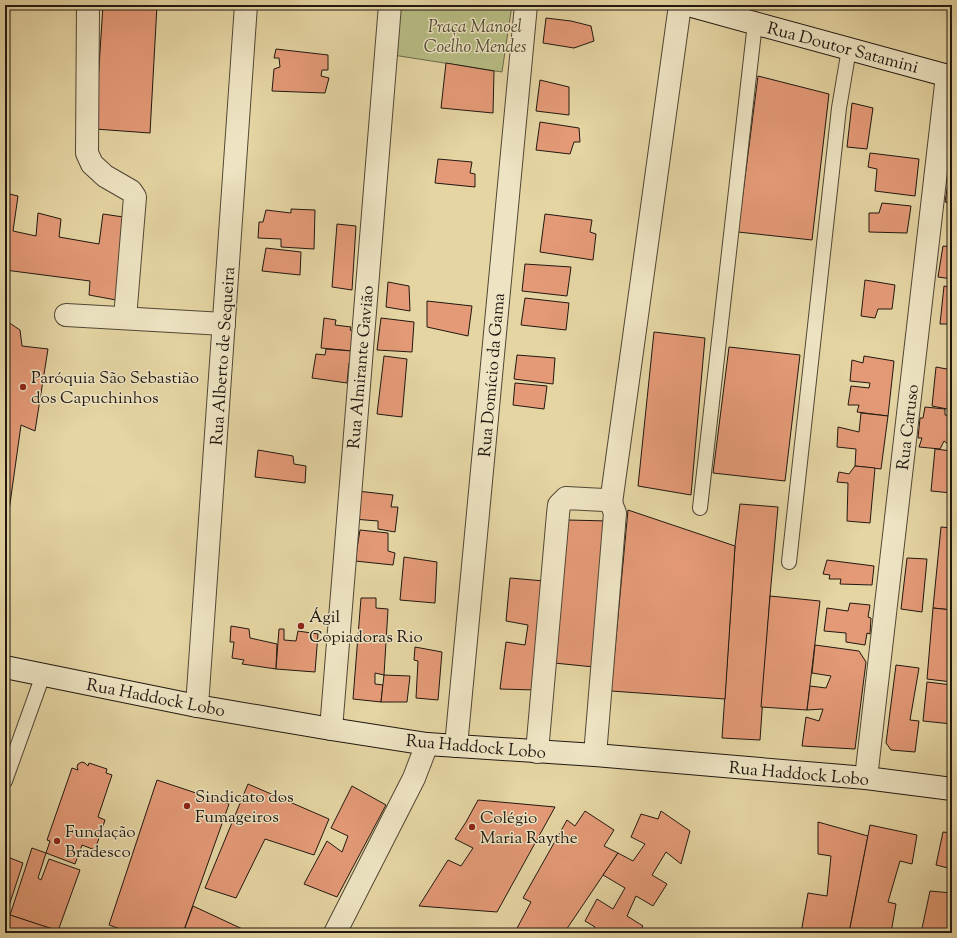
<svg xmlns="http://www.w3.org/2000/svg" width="957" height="938" font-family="'Sorts Mill Goudy',serif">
	<rect width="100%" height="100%" fill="#e5d5a3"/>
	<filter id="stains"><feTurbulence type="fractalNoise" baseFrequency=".005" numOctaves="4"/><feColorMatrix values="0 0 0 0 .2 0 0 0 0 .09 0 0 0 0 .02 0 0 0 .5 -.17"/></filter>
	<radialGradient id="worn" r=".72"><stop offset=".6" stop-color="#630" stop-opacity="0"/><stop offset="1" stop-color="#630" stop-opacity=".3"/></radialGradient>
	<!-- green -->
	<path fill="#b7bd84" stroke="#6c6a4a" d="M400,5H512L502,72L393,55Z"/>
	<!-- building -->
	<g fill="#e49a77" stroke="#201810">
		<path d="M103,5H157L150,133L95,129Z"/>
		<path d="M546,18L571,21L591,26L594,41L574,48L543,43Z"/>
		<path d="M276,49L328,55V70H322L321,76L329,78L325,93L272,91L274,69L280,67L279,58H274Z"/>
		<path d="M446,63L494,71L493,113L441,108Z"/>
		<path d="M758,76L829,94L812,240L738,232Z"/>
		<path d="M540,80L569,87V115L536,111Z"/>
		<path d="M852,103L873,108L867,149L847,147Z"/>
		<path d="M540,122L579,128L580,142H574L570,154L536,150Z"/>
		<path d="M870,153L919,159L915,196L875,191L877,169L868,167Z"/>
		<path d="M438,159L472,162L470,173L475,174V187L435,183Z"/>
		<path d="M951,166L952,167V203L945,202Z"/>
		<path d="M5,193L18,196L13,231L36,236L38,213L61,219L59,237L99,244L103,214L130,218L116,300L89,295L90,281L5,270Z"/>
		<path d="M882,203L911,206L907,233L869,232V213H879Z"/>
		<path d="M291,209L315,210L314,249L281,247V239L258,238L259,222H263L266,210L291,213Z"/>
		<path d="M952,212V240H949Z"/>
		<path d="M545,214L592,220L590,232L596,234L593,260L540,252Z"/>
		<path d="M337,224L356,226L352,290L332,287Z"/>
		<path d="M943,246L952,247V279L938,277Z"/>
		<path d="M266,248L301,252L300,275L262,271Z"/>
		<path d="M525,264L571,267L567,296L522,291Z"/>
		<path d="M865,280L895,285L892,309H878L875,318L861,316Z"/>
		<path d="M388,282L409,286L410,311L386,307Z"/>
		<path d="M944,286L952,288V324H940Z"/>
		<path d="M525,298L569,303L566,330L521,325Z"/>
		<path d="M427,301L472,306L468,336L427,327Z"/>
		<path d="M324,318L336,320L335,325L351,327L350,330L355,331L352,351L321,348Z"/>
		<path d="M381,318L414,322L412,352L377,350Z"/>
		<path d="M5,320L20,330L22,346L48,349L35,431L21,425L9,511L5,510Z"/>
		<path d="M654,332L705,338L691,495L638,486Z"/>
		<path d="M729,347L800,355L785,481L713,473Z"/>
		<path d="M326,349L352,351V363H349L347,383L312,378L316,354L325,355Z"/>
		<path d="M517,355L555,358L553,384L514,379Z"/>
		<path d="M384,356L407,359L402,417L377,414Z"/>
		<path d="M864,356L894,361L888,416L857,412L859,405H848L851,386L869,388L870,383L850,381L852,360L863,363Z"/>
		<path d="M936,367L952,370V410L932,406Z"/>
		<path d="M515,383L547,386L544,409L513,405Z"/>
		<path d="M925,407L945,409V415L951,416V421H952V441L951,440L949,445L944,441L940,449L919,447L922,438H918L920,418H923Z"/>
		<path d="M861,413L888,416L881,469L855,466L856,449L837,447L838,427L859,432Z"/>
		<path d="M935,449L952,451V493L931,491Z"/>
		<path d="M258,450L293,456L294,464L306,466L305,483L255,477Z"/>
		<path d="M855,466L875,468L870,523L847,521L848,483L837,482L839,472L849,474Z"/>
		<path d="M357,491L393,495L391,507H398L395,532L378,529V521L353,519Z"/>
		<path d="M740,504L778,507L770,596L760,740L722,738L735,546Z"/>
		<path d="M628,510L735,546L725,699L611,691Z"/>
		<path d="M568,520L609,521L594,667L554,663Z"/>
		<path d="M941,527L952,528V610L933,608Z"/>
		<path d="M360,530L388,533V551L395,553L393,565L355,561Z"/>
		<path d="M404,557L437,562L435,603L400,600Z"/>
		<path d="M907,558L927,559L922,612L901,609Z"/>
		<path d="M827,560L874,566L872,585L840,584L841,579H829L830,575L823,574Z"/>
		<path d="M510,578L544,581L535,690L500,689L506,642L525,645L528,625L506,621Z"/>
		<path d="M770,596L820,601L807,710L761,707Z"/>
		<path d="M361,598H376V608L388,609L384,675L375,673V684L383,685L381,702L353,699Z"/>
		<path d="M850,603L870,605L868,617L871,618L870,634L867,633L865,645L846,642V633L824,631L827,608L848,611Z"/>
		<path d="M933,608L952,610V682L927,679Z"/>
		<path d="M231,626L249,629L250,638L277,644L276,669L242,664L244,660L232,658L234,642H230Z"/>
		<path d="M279,629H284V640L296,641L298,631L318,634L315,672L276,669Z"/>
		<path d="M815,645L859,651L866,662L855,749L802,746L806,717L819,721L823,709L807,710L810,686L826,688L831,676L812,673Z"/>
		<path d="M415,647L442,652L438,700L416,698L418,661L414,660Z"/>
		<path d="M896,665L919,668L910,720L919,721L915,752L891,750L886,743Z"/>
		<path d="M384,675L410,676L407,702H381Z"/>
		<path d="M927,682L952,685V724L923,721Z"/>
		<path d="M82,762L85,763L88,766L89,763L107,769L106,773L112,775L98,817L105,820L95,850L82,845L75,864L46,853L50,841L47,840L72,768L78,770L77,767L78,764Z"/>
		<path d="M157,780L229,804L183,933H131L109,925Z"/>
		<path d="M248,784L329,819L314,855L265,839L236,898L205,888Z"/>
		<path d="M352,786L386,805L337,897L304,884L327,841L342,852L348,836L331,828Z"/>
		<path d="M478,800L555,807L497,912L419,906L448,860L461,866L473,848L455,839L466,822Z"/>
		<path d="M585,811L614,830L604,846L618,853L564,933H519L515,932L531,902L523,898L567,820L575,826Z"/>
		<path d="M661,811L690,831L681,864L666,852L652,875L667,884L653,906L636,896L627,916L643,926L638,933H592L595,927L585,921L597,899L613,909L625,888L603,875L618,853L633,861L645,844L631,837L641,814L658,819Z"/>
		<path d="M818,822L868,836L849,933H801L808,893L827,896L831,856L818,854Z"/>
		<path d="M870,825L917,835L912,864L900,861L888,902L896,904L891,933H849Z"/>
		<path d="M943,832L952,833V869L936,865Z"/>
		<path d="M32,848L46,853L38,878L41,880L49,859L80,870L58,931L10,915Z"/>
		<path d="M5,856L23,863L5,918Z"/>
		<path d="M930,891L952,893V933H921Z"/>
		<path d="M193,906L251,933H183Z"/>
		<path d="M6,914L10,915L65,933H5V918Z"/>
	</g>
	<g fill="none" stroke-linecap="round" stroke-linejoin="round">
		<defs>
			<g id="lane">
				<path d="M700,508L755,23"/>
				<path d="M789,562L839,108L849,49"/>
				<path d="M5,781L43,675"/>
			</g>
			<g id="street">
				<path d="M88,5L87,153L92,164L105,176L131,191L135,197L125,318"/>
				<path d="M66,315L224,324"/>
				<path d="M611,503L680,5"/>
				<path d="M197,706L246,5"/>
				<path d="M331,729L390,5"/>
				<path d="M456,746L526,5"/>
				<path d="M537,752L558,514L559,505L566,498L604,500L611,503L615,513L595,755"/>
				<path d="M866,778L947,76"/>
				<path d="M335,933L414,778L427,744"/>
			</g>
			<g id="secondary">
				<path d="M688,5L952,77"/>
				<path d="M5,667L197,706L331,729L427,744L595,755L866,778L952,789"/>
			</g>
		</defs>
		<!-- lane casing -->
		<use href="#lane" stroke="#514735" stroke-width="16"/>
		<!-- street casing -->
		<use href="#street" stroke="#514735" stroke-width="24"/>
		<!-- secondary casing -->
		<use href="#secondary" stroke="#201810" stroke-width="24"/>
		<!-- lane -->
		<use href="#lane" stroke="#eee4c3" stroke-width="14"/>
		<!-- street -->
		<use href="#street" stroke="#eee4c3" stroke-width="22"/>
		<!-- secondary -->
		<use href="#secondary" stroke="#eee4c3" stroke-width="22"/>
	</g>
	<!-- markers -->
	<g fill="#8f2418" stroke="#eee4c3" stroke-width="1.5">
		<circle cx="23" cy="387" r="4"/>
		<circle cx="301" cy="626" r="4"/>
		<circle cx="187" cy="806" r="4"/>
		<circle cx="472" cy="827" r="4"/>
		<circle cx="57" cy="841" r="4"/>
	</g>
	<g text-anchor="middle" stroke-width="3" stroke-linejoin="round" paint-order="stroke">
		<!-- park labels -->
		<g font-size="17" font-style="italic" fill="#4d4a33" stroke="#eee4c3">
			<text x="475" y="32">Praça Manoel<tspan x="475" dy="20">Coelho Mendes</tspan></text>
		</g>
		<!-- street labels -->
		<g font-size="17" fill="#201810" stroke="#eee4c3">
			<text transform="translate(843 47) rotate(15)" y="6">Rua Doutor Satamini</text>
			<text transform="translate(222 356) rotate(-86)" y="6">Rua Alberto de Sequeira</text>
			<text transform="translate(360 367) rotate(-85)" y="6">Rua Almirante Gavião</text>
			<text transform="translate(491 375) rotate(-85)" y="6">Rua Domício da Gama</text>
			<text transform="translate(907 427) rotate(-83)" y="6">Rua Caruso</text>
			<text transform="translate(156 697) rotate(11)" y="6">Rua Haddock Lobo</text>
			<text transform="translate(476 746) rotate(5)" y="6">Rua Haddock Lobo</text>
			<text transform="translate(799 773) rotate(5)" y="6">Rua Haddock Lobo</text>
		</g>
		<!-- poi labels -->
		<g font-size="17" fill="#201810" stroke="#eee4c3" text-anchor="start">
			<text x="31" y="383">Paróquia São Sebastião<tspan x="31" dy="20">dos Capuchinhos</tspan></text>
			<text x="309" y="622">Ágil<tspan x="309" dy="20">Copiadoras Rio</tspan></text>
			<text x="195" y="802">Sindicato dos<tspan x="195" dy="20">Fumageiros</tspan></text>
			<text x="480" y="823">Colégio<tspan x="480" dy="20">Maria Raythe</tspan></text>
			<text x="65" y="837">Fundação<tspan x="65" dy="20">Bradesco</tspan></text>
		</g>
	</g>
	<!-- margin -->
	<rect width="957" height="938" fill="none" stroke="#e5d5a3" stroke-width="20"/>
	<rect x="6" y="6" width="945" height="926" fill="none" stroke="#201810" stroke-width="2"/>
	<rect x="10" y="10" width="937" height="918" fill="none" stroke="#201810"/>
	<rect width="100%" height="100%" filter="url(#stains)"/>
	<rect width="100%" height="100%" fill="url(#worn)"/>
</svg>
